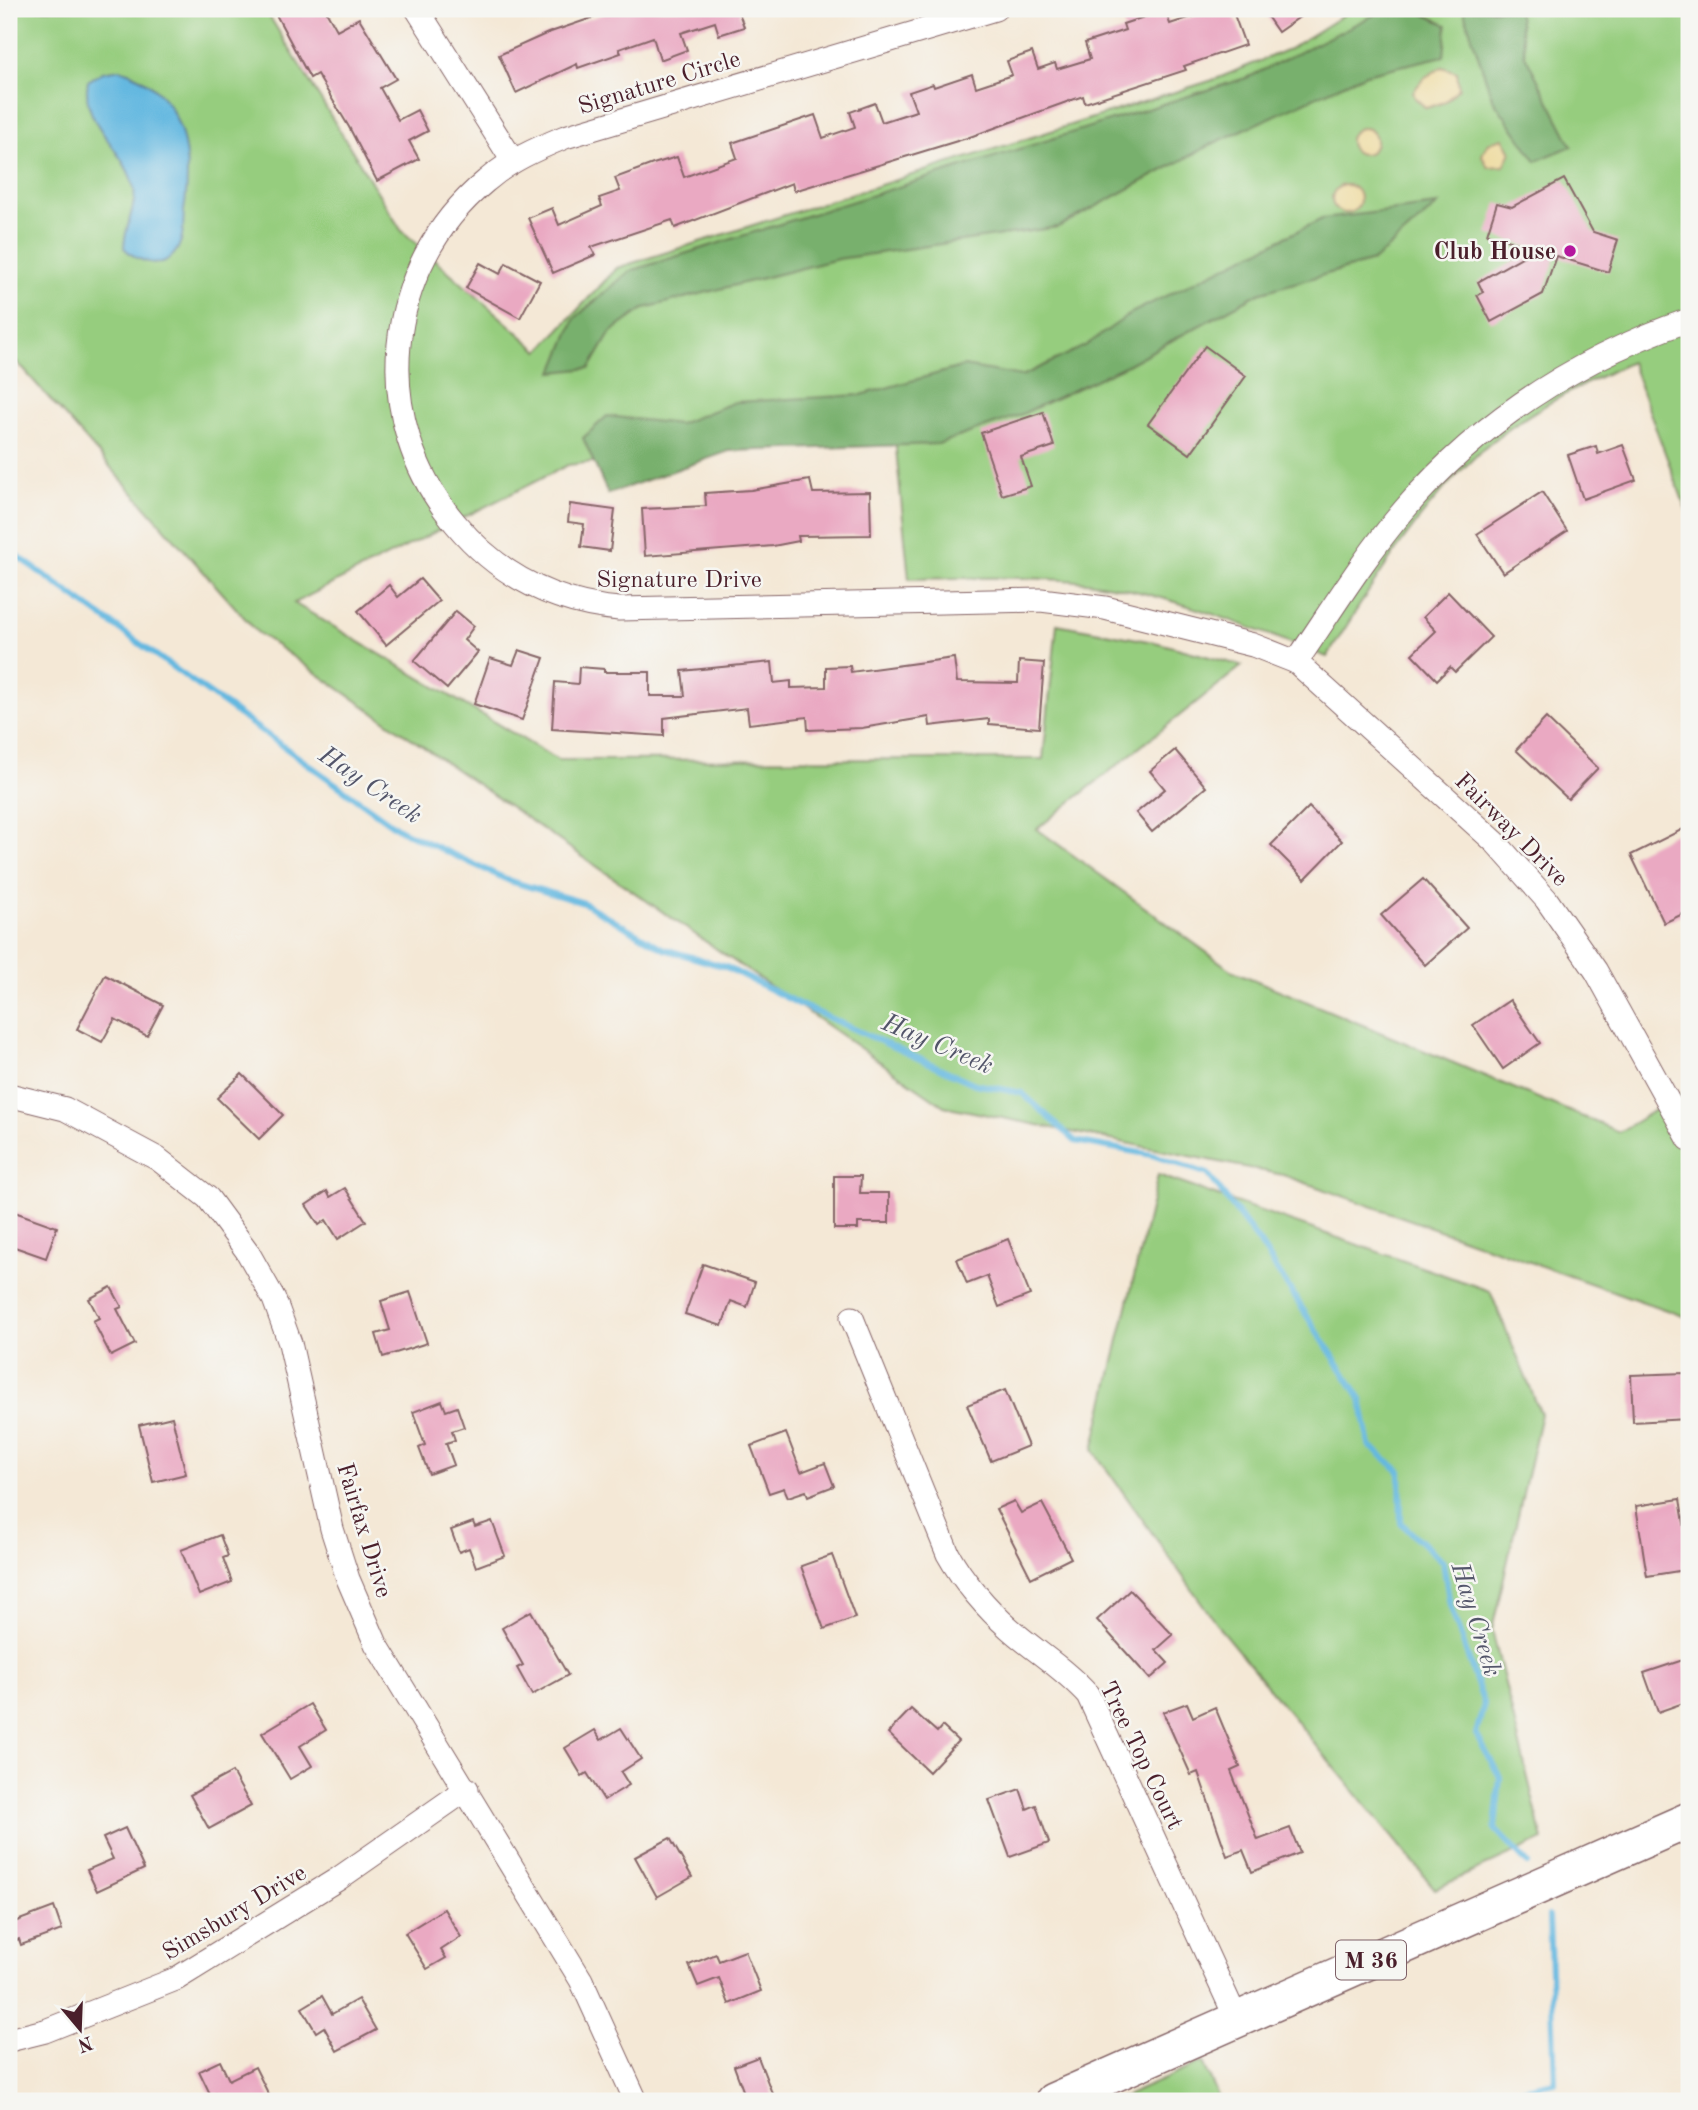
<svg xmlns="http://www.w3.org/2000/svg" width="1698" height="2110" font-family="'Old Standard TT',serif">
	<rect width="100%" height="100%" fill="#f6f6f2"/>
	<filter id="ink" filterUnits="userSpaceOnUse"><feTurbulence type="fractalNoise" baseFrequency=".0143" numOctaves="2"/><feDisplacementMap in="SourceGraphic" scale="14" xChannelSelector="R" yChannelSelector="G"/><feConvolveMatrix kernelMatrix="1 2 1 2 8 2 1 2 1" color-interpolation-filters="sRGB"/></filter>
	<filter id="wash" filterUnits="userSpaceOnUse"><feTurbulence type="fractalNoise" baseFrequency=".00686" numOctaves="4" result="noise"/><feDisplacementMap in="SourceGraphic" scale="28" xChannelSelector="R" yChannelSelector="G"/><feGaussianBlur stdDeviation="1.57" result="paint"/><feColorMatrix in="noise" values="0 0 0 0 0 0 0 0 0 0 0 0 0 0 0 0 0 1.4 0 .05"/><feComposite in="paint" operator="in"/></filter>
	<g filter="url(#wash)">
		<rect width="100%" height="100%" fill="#f4e8d6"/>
		<!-- green -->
		<g fill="#96cd7e" stroke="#707654" stroke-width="2">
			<path d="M9,9H265L401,230L539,351L617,268L1216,79L1289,49L1353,9H1689V302L1686,338H1689V517L1631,362C1579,386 1523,413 1480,452C1416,511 1373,584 1327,657C1252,628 1155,588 1076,581C1020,576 964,578 909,579L895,439L725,446L568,465L294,603L558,760L1043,759L1057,624L1159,643L1242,666L1037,829L1231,970L1619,1132L1689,1089V1318L1283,1175L944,1106L257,632L9,353Z"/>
			<path d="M1158,1175L1490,1291L1541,1414L1492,1630L1543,1840L1435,1889L1221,1630L1093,1450Z"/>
			<path d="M1203,2062L1220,2101H1114Z"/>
		</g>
		<!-- forest -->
		<g fill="#78b06d" stroke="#61684c" stroke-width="2">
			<path d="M1386,9H1414L1447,25L1444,56L1366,74L1214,143L1058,227L838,259L645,308L611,332L590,368L553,372L575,318L630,271L1249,77Z"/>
			<path d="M1463,9H1518L1525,55L1572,146L1536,161L1492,98Z"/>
			<path d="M1438,205L1373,261L1259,293L1125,366L1020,415L938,444L729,451L608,494L583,438L607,416L679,424L735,402L861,395L964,366L1022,376L1085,346L1133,312L1322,219Z"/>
		</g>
		<!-- sand -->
		<g fill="#eeda9e" stroke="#9c7c64" stroke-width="2">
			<path d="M1442,67L1457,72L1459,88L1445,102L1426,108L1415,98L1413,92L1424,78Z"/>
			<circle cx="1363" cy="141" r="13"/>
			<path d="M1503,138L1511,152L1504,166L1488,167L1482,156C1485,144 1491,141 1503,138Z"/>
			<circle cx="1346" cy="199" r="14"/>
		</g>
		<!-- water -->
		<path fill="#64b8e0" stroke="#576c86" stroke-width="2" d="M120,69C184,90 193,154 184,211C183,224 184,237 178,248C165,272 139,263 124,248C124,229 137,205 134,189C126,148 79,124 88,81L103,72Z"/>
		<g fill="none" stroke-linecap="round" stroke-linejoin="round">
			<!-- stream -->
			<g stroke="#64b8e0" stroke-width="6">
				<path d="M9,550L400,830L510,881L584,903L664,949L726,967L803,1006L975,1084L1022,1093L1075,1141L1152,1155L1208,1174L1259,1242L1361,1399L1370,1446L1400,1471L1401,1523L1443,1562L1450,1605L1484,1704L1476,1734L1500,1777L1495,1829L1528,1864"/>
				<path d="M1502,2101L1525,2088L1555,2082L1549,1916"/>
			</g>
		</g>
		<g id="blocks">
			<!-- building -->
			<g fill="#eaa9c2">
				<path d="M273,9H325L337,30L359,18L396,79L380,88L398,120L417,110L428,131L409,141L419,159L377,181L349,127L317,74L310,78Z"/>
				<path d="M618,9H744L739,13L744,27L719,35L715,22L681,33L687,50L660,60L653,37L619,49L621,53L578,68L577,64L516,93L499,55L548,33Z"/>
				<path d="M1216,9H1232L1245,45L1184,66L1186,70L1085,103L1083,96L967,138L794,191L792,183L675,228L672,220L591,247L595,255L553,273L528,218L552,208L559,225L602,206L599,198L620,191L615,178L653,164L677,157L684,177L737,158L732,143L815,115L823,138L855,127L850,112L875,103L882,122L916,111L909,92L933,84L934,87L972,74L976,87L1012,75L1007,61L1032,52L1038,69L1055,63L1057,69L1090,59L1085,43L1125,30L1123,24L1165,10L1170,24Z"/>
				<path d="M1262,9H1311L1278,32Z"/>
				<path d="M1564,179L1593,232L1618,240L1608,272L1556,256L1543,294L1491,322L1477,295L1483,292L1478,282L1536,249L1487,234L1497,203L1512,207Z"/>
				<path d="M480,263L500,274L506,263L540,281L520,318L466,288Z"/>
				<path d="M1205,346L1246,376L1190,454L1148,424Z"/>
				<path d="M1043,412L1054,446L1021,457L1031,486L1002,495L981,433Z"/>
				<path d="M1623,445L1636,480L1583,499L1568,455L1596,446L1598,454Z"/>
				<path d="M810,480L813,493L870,492L871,535L798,536L799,541L773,546L645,556L642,509L706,506L705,493L751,490Z"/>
				<path d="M1542,492L1567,531L1503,573L1477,534Z"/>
				<path d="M570,504L615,510L610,551L581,547L584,524L568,522Z"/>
				<path d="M420,579L439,601L386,645L358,611L389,585L398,597Z"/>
				<path d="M1448,592L1491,637L1455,672L1450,667L1437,680L1412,654L1436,631L1423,617Z"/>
				<path d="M456,611L474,626L464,640L478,652L447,689L414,661Z"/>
				<path d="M519,650L544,658L522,720L474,704L490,658L513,665Z"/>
				<path d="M954,658L957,682L1018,683L1019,661L1044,663L1039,728L989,724V719L930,726L929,717L862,728L808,730L807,717L749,724L747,708L664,718V736L552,729L555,682L578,684L579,667L604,669V672H650V696H685L682,671L772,662L774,683L791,681V688L826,687V667L850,666L851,672Z"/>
				<path d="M1546,718L1598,768L1568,799L1516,750Z"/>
				<path d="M1175,750L1206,787L1152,832L1136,813L1165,789L1150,771Z"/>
				<path d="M1309,807L1342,841L1305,879L1271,845Z"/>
				<path d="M1689,826V911L1664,923L1631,855Z"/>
				<path d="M1423,879L1467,928L1425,965L1381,915Z"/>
				<path d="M105,975L163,1005L147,1036L115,1019L102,1042L77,1029Z"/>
				<path d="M1510,1000L1540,1043L1503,1069L1473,1025Z"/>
				<path d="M242,1074L283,1115L259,1139L217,1098Z"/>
				<path d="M834,1176H861L860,1193H889V1223H858V1229H834Z"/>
				<path d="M345,1188L366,1221L338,1239L326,1220L319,1225L306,1205L327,1191L330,1197Z"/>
				<path d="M9,1210L57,1227L46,1258L9,1245Z"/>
				<path d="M1008,1239L1030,1295L999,1307L987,1276L967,1284L957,1259Z"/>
				<path d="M703,1264L755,1282L747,1307L731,1301L722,1326L685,1314Z"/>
				<path d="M111,1287L122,1307L117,1309L135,1344L111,1356L93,1321L99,1318L89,1299Z"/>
				<path d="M410,1292L427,1343L383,1357L376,1334L390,1330L381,1301Z"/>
				<path d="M1685,1373L1687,1419L1633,1422L1631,1375Z"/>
				<path d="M1005,1390L1028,1446L991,1461L967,1405Z"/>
				<path d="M442,1401L446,1411L457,1407L464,1427L452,1431L455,1440L446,1443L454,1465L429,1474L419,1448L425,1445L413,1412Z"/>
				<path d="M172,1417L186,1474L153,1482L139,1425Z"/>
				<path d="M786,1433L801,1472L825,1463L834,1486L808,1496L806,1491L788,1497L784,1488L769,1493L751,1446Z"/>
				<path d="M1680,1499L1685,1529L1689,1528V1560L1683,1561L1685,1570L1647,1576L1636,1506Z"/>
				<path d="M1014,1501L1021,1513L1042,1503L1071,1558L1031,1578L996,1509Z"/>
				<path d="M492,1521L505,1556L476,1567L469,1548L459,1552L451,1530L473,1522L475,1527Z"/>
				<path d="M220,1535L228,1556L223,1558L232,1582L199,1595L181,1550Z"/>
				<path d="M832,1555L855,1618L824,1629L801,1566Z"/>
				<path d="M1130,1590L1173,1635L1156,1650L1168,1663L1150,1679L1097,1620Z"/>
				<path d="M531,1611L568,1675L532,1695L517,1668L523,1665L502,1628Z"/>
				<path d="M1683,1660L1689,1677V1701L1658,1712L1644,1673Z"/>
				<path d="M1187,1703L1193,1717L1215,1707L1240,1767L1231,1771L1258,1840L1290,1828L1300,1853L1252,1872L1243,1850L1227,1856L1198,1772L1191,1775L1163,1712Z"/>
				<path d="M310,1704L326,1730L300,1746L312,1766L290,1779L262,1733Z"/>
				<path d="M911,1709L937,1732L942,1726L958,1741L929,1772L888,1733Z"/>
				<path d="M621,1728L641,1759L621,1772L629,1785L604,1800L587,1773L582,1776L565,1748L595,1730L601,1740Z"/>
				<path d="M232,1772L251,1806L209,1829L190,1795Z"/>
				<path d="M1020,1789L1027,1809L1036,1805L1049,1843L1010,1857L989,1800Z"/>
				<path d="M125,1828L144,1869L97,1891L87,1870L113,1859L103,1838Z"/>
				<path d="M670,1838L692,1877L657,1897L635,1857Z"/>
				<path d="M54,1907L62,1930L21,1945L19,1939L9,1943V1924Z"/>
				<path d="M444,1909L461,1937L441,1950L446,1958L427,1969L405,1933Z"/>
				<path d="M745,1951L761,1991L729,2004L719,1978L698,1986L689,1965L716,1954L719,1961Z"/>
				<path d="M322,1996L332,2014L358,1999L376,2030L337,2051L324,2027L316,2032L302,2008Z"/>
				<path d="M758,2057L775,2101H747L734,2066Z"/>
				<path d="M220,2061L229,2080L255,2067L272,2101H221L217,2093L211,2096L199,2071Z"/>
			</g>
		</g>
	</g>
	<g filter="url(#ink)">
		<use href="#blocks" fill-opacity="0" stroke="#866567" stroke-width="2"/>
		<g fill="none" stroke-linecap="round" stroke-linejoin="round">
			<defs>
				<g id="street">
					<path d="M417,9L513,161"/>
					<path d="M995,9L565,137C536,149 509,161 486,181C382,267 368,420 455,523C498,575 553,603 619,609L1041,600L1105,608L1253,645L1296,662L1496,843L1546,899L1596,971L1689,1139"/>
					<path d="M1296,662C1331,611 1364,557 1404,510C1481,420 1578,358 1689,320"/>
					<path d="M9,1095L65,1109L158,1159L208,1198L247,1251L274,1299L290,1343L332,1529L348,1579L376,1644L581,1980L636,2101"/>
					<path d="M852,1318L948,1554C963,1581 987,1609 1010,1629C1036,1652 1065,1669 1088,1695L1237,2020"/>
					<path d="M9,2040L45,2031L176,1979L338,1879L467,1789"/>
				</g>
				<path id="primary" d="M1053,2101L1689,1820"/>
			</defs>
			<!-- street casing -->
			<use href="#street" stroke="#866567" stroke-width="25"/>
			<!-- primary casing -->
			<use href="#primary" stroke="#866567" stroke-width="38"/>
			<!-- street -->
			<use href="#street" stroke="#fff" stroke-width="23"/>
			<!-- primary -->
			<use href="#primary" stroke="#fff" stroke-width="35"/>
		</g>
	</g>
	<!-- markers -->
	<circle fill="#b5179e" stroke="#f6f6f2" stroke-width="2.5" cx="1570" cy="251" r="7"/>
	<g text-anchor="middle" stroke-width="5" stroke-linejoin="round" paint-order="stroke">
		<!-- shield labels -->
		<rect fill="#f6f6f2" stroke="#7e6067" stroke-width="2" x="1336" y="1940.5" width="70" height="39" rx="5"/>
		<g font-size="23" font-weight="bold" fill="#4a1f2b">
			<text x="1371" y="1968">M 36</text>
		</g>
		<!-- street labels -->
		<g font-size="24" fill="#4a1f2b" stroke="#f6f6f2">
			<text transform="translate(659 82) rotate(-17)" y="8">Signature Circle</text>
			<text x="679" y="587">Signature Drive</text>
			<text transform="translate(1512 829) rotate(45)" y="8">Fairway Drive</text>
			<text transform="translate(365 1530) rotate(73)" y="8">Fairfax Drive</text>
			<text transform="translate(1142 1755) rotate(64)" y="8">Tree Top Court</text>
			<text transform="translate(234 1912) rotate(-31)" y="8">Simsbury Drive</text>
		</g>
		<!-- poi labels -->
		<g font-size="24" font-weight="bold" fill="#4a1f2b" stroke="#f6f6f2" text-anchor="end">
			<text x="1556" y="259">Club House</text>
		</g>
		<!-- water labels -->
		<g font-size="26" font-style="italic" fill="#53556a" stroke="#f6f6f2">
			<text transform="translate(371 784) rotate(34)" y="9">Hay Creek</text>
			<text transform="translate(938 1043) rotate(23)" y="9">Hay Creek</text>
			<text transform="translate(1477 1619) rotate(73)" y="9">Hay Creek</text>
		</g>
	</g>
	<!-- margin -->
	<rect width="1698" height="2110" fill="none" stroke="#f6f6f2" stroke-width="35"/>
	<!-- north arrow -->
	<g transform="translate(80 2029) rotate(161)" stroke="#f6f6f2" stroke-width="5" paint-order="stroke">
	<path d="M0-5L12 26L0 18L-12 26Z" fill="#4a1f2b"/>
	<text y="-10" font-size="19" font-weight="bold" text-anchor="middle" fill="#4a1f2b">N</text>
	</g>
</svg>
